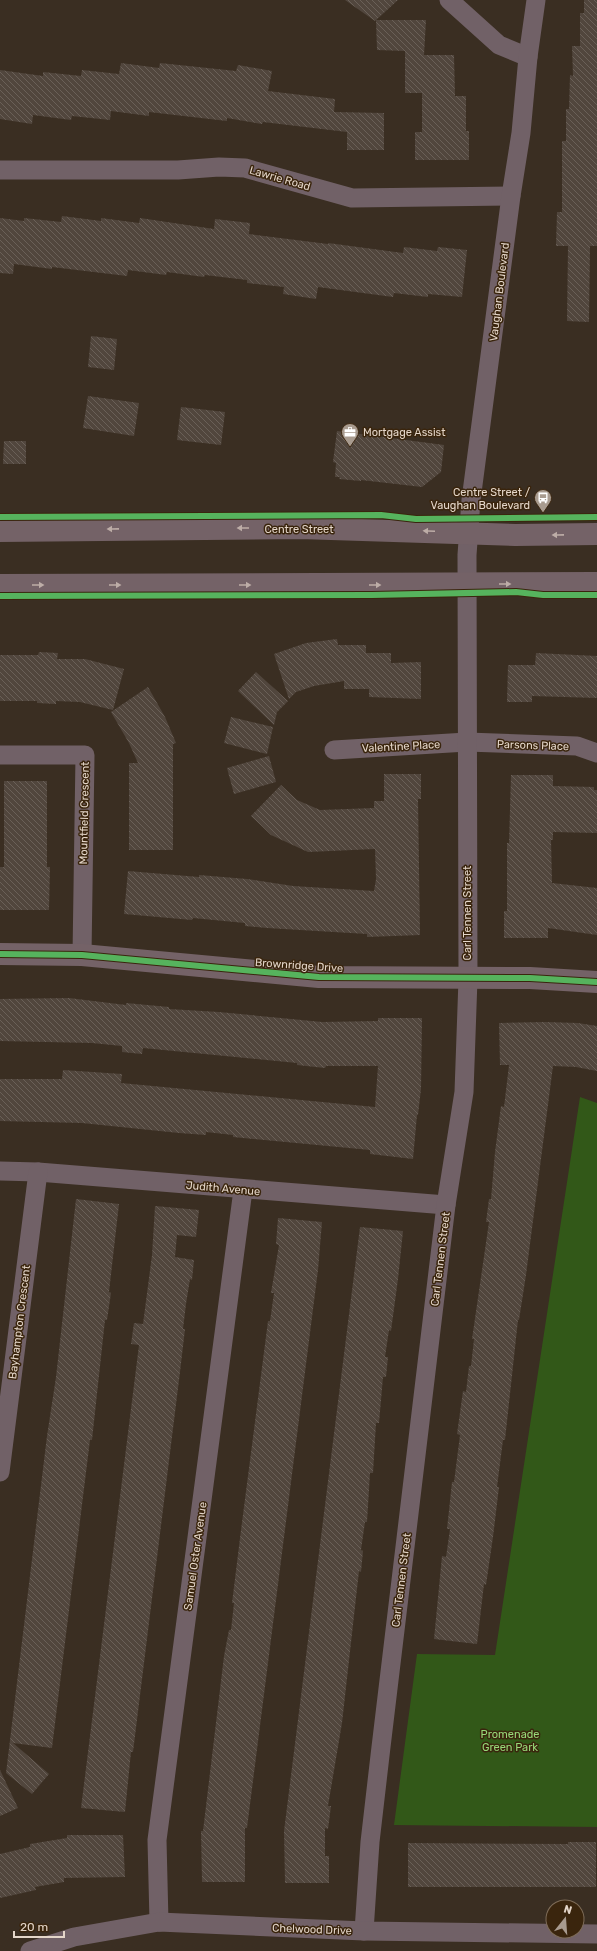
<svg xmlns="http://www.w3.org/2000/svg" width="597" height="1951" font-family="Rubik,sans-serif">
	<defs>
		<pattern id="building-back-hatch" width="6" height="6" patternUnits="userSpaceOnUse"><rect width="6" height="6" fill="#51463d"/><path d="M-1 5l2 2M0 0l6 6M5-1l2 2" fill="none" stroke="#6a6058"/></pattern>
	</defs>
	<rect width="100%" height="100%" fill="#3a2e22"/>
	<!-- green -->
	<path fill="#325818" d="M580,1097L597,1103V1827L394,1825L417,1654L495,1655Z"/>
	<!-- building -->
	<g fill="url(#building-back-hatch)">
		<path d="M345,0H398L375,21Z"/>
		<path d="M584,0H597V246H590L589,322L567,321L568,246H556L557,212H562V141H566V109H569L570,75L573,76L572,46H580V13H584Z"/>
		<path d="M376,20H426L424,55H454L455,96H466V131H469V160H415V132H422V93H405V51L377,50Z"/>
		<path d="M121,63L159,68L160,63L236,71L238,65L272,71L268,91L335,99L334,112L384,113V150H347V132L263,122L262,124L227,118V121L149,112V116L111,111L110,120L72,116L71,120L33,115L32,124L0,119V70L43,76V72L81,76L82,70L119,74Z"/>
		<path d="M62,216L101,221V218L139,223L140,218L214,229L215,219L250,223L249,234L328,244V243L403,253L404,247L437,251L438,247L467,250L462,297L428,294V297L394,293L393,297L318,287L316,299L283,294L284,287L247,283V280L205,275L204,277L167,272L166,275L128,270L127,276L52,267V269L14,264L13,274L0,273V218L24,221V218L61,222Z"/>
		<path d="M91,336L117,339L114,370L88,367Z"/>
		<path d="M88,396L139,403L134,436L83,428Z"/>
		<path d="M181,407L225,412L221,445L177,440Z"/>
		<path d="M337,431L444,445L441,472L422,487L361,480V481L339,479L340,477H335L336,463L333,462Z"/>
		<path d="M4,441H26V464H3Z"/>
		<path d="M337,639L338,645H366V653H391V663L421,662V699L369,697V689H344V681L314,686L296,692L289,699L274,654L306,643Z"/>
		<path d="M39,652L58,653L57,659H85L124,669L113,710L80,702L56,701V704L37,703V701H0V655H38Z"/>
		<path d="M536,653L597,656V698L532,696V702H507L508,665H535Z"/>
		<path d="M256,672L288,701L277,712L274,725L238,691Z"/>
		<path d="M148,687L165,717L176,743L173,744V850H129V763H138L129,743L111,712Z"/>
		<path d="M231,717L273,727L267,754L224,743Z"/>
		<path d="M269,756L276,782L234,794L227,768Z"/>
		<path d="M384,774H421V799H418L420,935L367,937V934L267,928L245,926V923L193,918L192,920L124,914L128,871L199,877V875L247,879L293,886L374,891L376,879L375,849L308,852L271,835L251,816L281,785L297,800L320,810L374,808V801H384Z"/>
		<path d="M511,775H553V786L594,787V790H597V833L553,832V840H551L552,883L597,888V935L548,928V938H504V911H507V843H509Z"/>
		<path d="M4,781H47V867H50L49,910H0V867H4Z"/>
		<path d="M69,998L126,1005V1003L169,1007V1009L219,1012L322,1022L378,1021V1018H422L421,1089L418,1115H417L413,1159L370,1154V1150L233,1137V1135L206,1132V1135L179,1133L82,1123L0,1121V1079H62L63,1070L122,1074L121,1083L375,1107L378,1066H326L325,1068L297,1065V1063L143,1048L142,1054L122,1052V1046L92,1043L0,1041V999Z"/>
		<path d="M545,1022L578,1023L597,1026V1071L576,1067L553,1066L526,1275L519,1320H518L505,1440H503L497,1487H499L493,1537L486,1585L484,1584L477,1644L434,1639L442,1556L446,1557L450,1529H447L452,1482H454L460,1435L457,1434L463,1391L466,1392L469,1366H471L474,1339H472L489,1222H486L489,1199H491L495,1152L501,1106L504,1107L509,1065H500L499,1023Z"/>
		<path d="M76,1199L119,1204L109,1292L111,1293L107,1320H105L92,1440H90L52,1748L13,1743L49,1774L32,1794L6,1773L47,1436L56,1377Z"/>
		<path d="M155,1206L199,1210L196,1237L177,1235L175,1257L194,1260L192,1280L190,1279L186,1304L183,1329H185L180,1372L133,1752H131L125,1812L81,1808L139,1345L131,1344L134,1323L143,1324L152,1255Z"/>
		<path d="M278,1218L322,1222L318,1270L247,1828H245V1882H202L201,1831H203L224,1656L229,1630H231L234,1603H232L241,1530L268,1321H270L274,1293H271L279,1245L276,1244Z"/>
		<path d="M360,1227L403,1231L398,1279L391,1331L389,1330L385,1357H388L386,1377H383L379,1423H376L373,1473H370L367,1522H365L361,1550L363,1551L361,1572L359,1571L342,1723L328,1806H331L328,1829L325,1828V1856H329V1883H285L284,1831Z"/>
		<path d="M0,1770L18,1808L0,1816Z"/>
		<path d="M67,1835H123L125,1877L64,1878V1882L35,1887L36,1890L0,1898V1854L30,1847V1844L67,1838Z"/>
		<path d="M568,1842H596V1887H408V1843L568,1844Z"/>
	</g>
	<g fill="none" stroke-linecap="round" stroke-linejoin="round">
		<!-- street -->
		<g stroke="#716167" stroke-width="19">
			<path d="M449,0L499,45L528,57"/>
			<path d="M0,170H178L219,167L245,168L352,198L511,196"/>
			<path d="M334,750L467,742L577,746L597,753"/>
			<path d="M0,755H85L82,955"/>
			<path d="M0,1171L38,1172L446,1205"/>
			<path d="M0,1472L38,1172"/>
			<path d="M159,1922L157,1840L243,1190"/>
			<path d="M364,1931L370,1842L381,1747L446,1205L464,1092L468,979L467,555L471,500L511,196L521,133L528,57L536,0"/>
			<path d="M30,1951L74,1937L159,1922L364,1931L597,1934"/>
		</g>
		<!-- secondary -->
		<g stroke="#746267" stroke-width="22">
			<path d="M0,531L300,528L515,535L597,534"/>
			<path d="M0,585L597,583"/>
			<path d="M0,954L82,955L319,977L530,978L597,982"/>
		</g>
		<defs>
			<g id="cycleway">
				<path d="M0,517L381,515L416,519L597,517"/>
				<path d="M0,596L372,595L516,592L543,595H597"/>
				<path d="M0,954L82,955L319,977L530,978L597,982"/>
			</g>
		</defs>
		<!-- cycleway casing -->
		<use href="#cycleway" stroke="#3a250d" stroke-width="8"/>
		<!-- cycleway -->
		<use href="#cycleway" stroke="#56b35d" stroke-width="6"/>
	</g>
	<!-- one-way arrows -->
	<defs><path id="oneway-solid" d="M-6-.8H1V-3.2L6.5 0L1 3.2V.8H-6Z"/></defs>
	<g fill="#bdada7">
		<use href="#oneway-solid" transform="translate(243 528) rotate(180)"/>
		<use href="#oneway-solid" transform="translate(113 529) rotate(179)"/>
		<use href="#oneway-solid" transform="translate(429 531) rotate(-178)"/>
		<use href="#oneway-solid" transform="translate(558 535) rotate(179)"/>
		<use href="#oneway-solid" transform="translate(505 584)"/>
		<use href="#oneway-solid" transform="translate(38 585)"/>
		<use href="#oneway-solid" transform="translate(115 585)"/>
		<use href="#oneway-solid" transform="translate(245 585)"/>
		<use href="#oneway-solid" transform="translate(375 585)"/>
	</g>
	<!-- icons -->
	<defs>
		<symbol id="office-pin" viewBox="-11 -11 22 30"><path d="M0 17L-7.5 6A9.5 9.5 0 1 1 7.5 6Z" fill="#a89b8f" stroke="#3a250d"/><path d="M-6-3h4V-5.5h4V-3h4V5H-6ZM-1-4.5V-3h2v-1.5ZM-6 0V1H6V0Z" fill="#fff"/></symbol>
		<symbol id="bus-pin" viewBox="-11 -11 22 30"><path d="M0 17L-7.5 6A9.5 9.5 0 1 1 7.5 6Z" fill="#a89b8f" stroke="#3a250d"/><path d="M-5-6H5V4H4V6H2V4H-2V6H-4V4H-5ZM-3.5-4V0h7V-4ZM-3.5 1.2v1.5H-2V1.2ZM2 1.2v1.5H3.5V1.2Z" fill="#fff"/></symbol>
	</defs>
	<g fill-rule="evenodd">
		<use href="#office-pin" x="340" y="422" width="20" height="27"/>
		<use href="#bus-pin" x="533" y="488" width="20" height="27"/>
	</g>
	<g text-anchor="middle" stroke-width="3" stroke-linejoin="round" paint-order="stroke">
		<!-- street labels -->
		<g font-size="11" fill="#e4d6c9" stroke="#3a250d">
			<text transform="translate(280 178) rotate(16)" y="4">Lawrie Road</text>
			<text transform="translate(499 292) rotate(-83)" y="4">Vaughan Boulevard</text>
			<text x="299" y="533">Centre Street</text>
			<text transform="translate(533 745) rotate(2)" y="4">Parsons Place</text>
			<text transform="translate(401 746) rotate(-3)" y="4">Valentine Place</text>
			<text transform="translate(84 813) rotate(-89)" y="4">Mountfield Crescent</text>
			<text transform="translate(467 913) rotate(-90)" y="4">Carl Tennen Street</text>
			<text transform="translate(299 965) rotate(4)" y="4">Brownridge Drive</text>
			<text transform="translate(223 1188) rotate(5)" y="4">Judith Avenue</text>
			<text transform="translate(440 1259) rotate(-83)" y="4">Carl Tennen Street</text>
			<text transform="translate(19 1322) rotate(-83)" y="4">Bayhampton Crescent</text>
			<text transform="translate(195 1556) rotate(-82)" y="4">Samuel Oster Avenue</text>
			<text transform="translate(401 1580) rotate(-83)" y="4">Carl Tennen Street</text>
			<text transform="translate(312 1929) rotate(2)" y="4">Chelwood Drive</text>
		</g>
		<!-- poi labels -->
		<g font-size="11" fill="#e4d6c9" stroke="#3a250d" text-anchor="start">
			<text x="363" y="436">Mortgage Assist</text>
			<text x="530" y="496" text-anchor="end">Centre Street /<tspan x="530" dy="13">Vaughan Boulevard</tspan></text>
		</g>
		<!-- park labels -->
		<g font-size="11" fill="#97d979" stroke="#3a250d">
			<text x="510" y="1738">Promenade<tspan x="510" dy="13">Green Park</tspan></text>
		</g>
	</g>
	<!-- north arrow -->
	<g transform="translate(565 1919) rotate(17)"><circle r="19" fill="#3a250d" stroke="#7e6c58"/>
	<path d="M0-3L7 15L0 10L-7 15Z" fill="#a89b8f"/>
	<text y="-6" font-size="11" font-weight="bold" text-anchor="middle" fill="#e4d6c9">N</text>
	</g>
	<!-- scale -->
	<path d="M14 1931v6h50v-6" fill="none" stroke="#e4d6c9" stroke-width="2"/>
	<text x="20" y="1931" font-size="12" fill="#e4d6c9" stroke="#3a250d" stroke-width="3" paint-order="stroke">20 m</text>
</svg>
